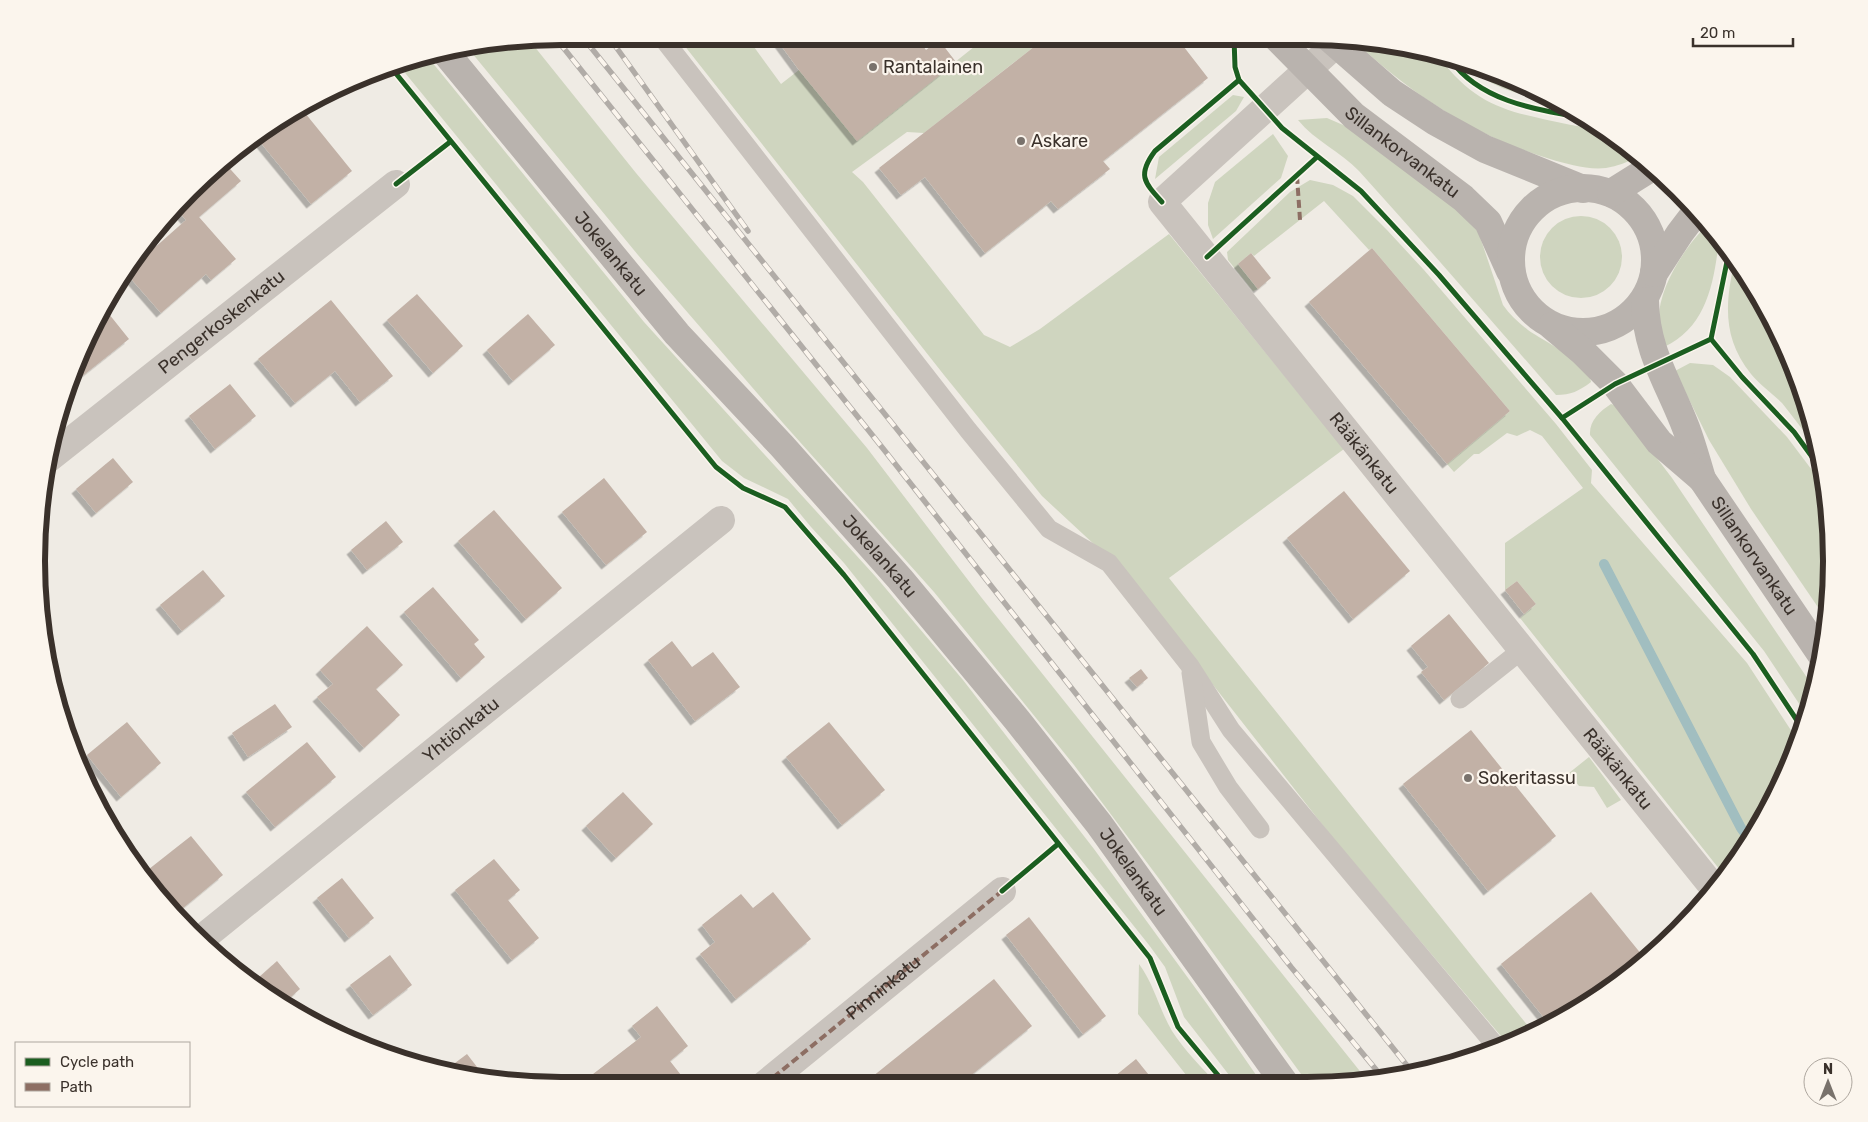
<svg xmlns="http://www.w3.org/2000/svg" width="1868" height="1122" font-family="Rubik,sans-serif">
	<defs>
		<filter id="shadow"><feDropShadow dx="-4.5" dy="4.5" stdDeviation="0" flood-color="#0004"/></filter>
	</defs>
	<rect width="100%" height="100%" fill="#efebe4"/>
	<!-- green -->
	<g fill="#cfd5bf">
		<path d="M984,39H1044L924,133L907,132L852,172L863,182L984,335L1010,347L1040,329L1169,234L1344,449L1169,578L1532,1031L1506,1042L1332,837L1192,658L1111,560L1042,496L944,375L680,40H749L781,84L799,70L857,140Z"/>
		<path d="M1353,40L1439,57C1478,109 1511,112 1571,125C1581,127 1601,128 1608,133C1619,139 1628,149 1638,157C1628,162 1617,166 1606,168C1587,170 1567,164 1550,159C1475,137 1410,93 1353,40Z"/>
		<path d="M492,41H530L636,173L867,448L981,597L1367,1080L1342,1085H1309L1160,880L1074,765L934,592L783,423L638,255L467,47Z"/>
		<path d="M427,56L644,322L876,577L963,680L1094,849L1207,1004L1263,1085H1241L1229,1075L1184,1017L1165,967L1149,945L844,563L811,527L788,499L744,478L722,461L397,63Z"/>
		<path d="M1468,63L1476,64L1551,101C1527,96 1502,91 1482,77C1477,74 1472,67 1468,63Z"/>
		<path d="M1233,95L1244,97L1236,111L1155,179L1159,157Z"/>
		<path d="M1327,118L1350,128L1446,200L1477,228L1503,305C1510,315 1519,323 1528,330C1543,341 1590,363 1591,382C1579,391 1571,395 1556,395C1491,320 1426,245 1359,171C1341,152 1315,141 1298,120Z"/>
		<path d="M1273,134L1288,156L1281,178L1213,239L1208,225V203L1215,182Z"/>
		<path d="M1310,180L1333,185L1353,196L1387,230L1424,270L1556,424L1592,470L1591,483L1747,663L1798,741L1792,762L1743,853L1724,875L1520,618L1536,604L1517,581L1505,590V543L1583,488L1542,436L1530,430L1517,436L1507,433L1479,454H1474L1454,472L1447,464L1510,411L1372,248L1369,250L1324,201L1254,256L1251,253L1238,264L1258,289L1253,291L1228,260L1227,252L1290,192Z"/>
		<circle cx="1581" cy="257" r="41"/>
		<path d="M1707,225L1719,240C1714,282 1707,327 1664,347C1663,340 1660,332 1659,324C1656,291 1684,248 1707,225Z"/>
		<path d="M1735,260L1743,270L1792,360L1820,452C1807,436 1795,419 1782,403C1772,393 1760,385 1751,374C1722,338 1725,302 1735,260Z"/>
		<path d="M1690,363L1713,365L1730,377L1787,437L1824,486L1832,561L1826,619L1751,509L1709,440L1675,371Z"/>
		<path d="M1611,404L1617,406L1672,478L1814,688L1806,714L1764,651L1590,435C1589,421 1600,411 1611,404Z"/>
		<path d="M1589,757L1621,800L1607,808L1594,787L1579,786L1569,773Z"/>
		<path d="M1139,964C1154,984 1159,1009 1172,1031C1184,1050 1202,1068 1218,1085H1194L1138,1014Z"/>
	</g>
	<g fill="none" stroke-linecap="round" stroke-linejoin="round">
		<!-- stream -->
		<path stroke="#a1bec0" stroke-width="10" d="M1604,564L1741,828L1750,840"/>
	</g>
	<!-- building -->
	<g fill="#c2b1a6" filter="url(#shadow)">
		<path d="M1119,38H1177L1208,78L1103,161L1110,169L1058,209L1051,201L985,253L925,177L901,195L879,168L1044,39Z"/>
		<path d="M918,39L926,50L939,40L956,62L857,141L799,70L777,40Z"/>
		<path d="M301,108L352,171L311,204L256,137Z"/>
		<path d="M223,161L241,181L199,217L236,259L211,280L206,274L161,313L126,273L186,220L175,208L190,190Z"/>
		<path d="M1372,248L1510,411L1447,464L1309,302Z"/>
		<path d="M1251,253L1271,278L1258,289L1238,264Z"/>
		<path d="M417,294L463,346L433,373L387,320Z"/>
		<path d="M331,300L393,376L360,402L335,371L295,403L258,359Z"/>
		<path d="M105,309L129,339L66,389L84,353Z"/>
		<path d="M528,314L555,345L513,381L487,350Z"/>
		<path d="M230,384L256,416L215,449L189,416Z"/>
		<path d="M113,458L133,482L96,513L76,489Z"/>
		<path d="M604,478L647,532L606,565L562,512Z"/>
		<path d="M1344,491L1410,571L1353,619L1287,538Z"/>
		<path d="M494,510L562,588L526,619L458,541Z"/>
		<path d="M386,521L403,542L367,570L351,550Z"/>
		<path d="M203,570L225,596L182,631L160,605Z"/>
		<path d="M1517,581L1536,604L1524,614L1505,590Z"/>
		<path d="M433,587L479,640L474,644L485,657L461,678L404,612Z"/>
		<path d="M1449,614L1489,663L1444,700L1421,672L1428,667L1411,646Z"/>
		<path d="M367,626L403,665L376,689L400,715L364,748L317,697L333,684L320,670Z"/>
		<path d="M672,641L692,667L713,652L740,687L695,721L648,660Z"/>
		<path d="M1141,669L1148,678L1137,687L1129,678Z"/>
		<path d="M275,704L292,727L248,757L232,733Z"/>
		<path d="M127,722L161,763L121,797L87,755Z"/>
		<path d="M829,722L885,790L842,825L786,757Z"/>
		<path d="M1471,730L1556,836L1488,891L1403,784Z"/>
		<path d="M307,742L336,777L275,827L246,792Z"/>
		<path d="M623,792L653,824L616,858L586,826Z"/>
		<path d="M191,836L223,875L177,913L144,873Z"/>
		<path d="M494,859L520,890L508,900L539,938L512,960L455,890Z"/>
		<path d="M342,878L374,918L349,938L317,898Z"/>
		<path d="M773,892L811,939L736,999L700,954L715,942L702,925L741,894L753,908Z"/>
		<path d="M1591,892L1646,960L1569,1016L1549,1024L1501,964Z"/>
		<path d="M1029,917L1106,1016L1083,1034L1006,935Z"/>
		<path d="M390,955L412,985L373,1015L350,985Z"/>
		<path d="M277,961L300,989L283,1004L274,1000L257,979Z"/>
		<path d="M994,979L1032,1026L959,1085H862Z"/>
		<path d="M657,1006L688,1046L670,1061L681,1075L669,1085H587L584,1081L641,1037L632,1026Z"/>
		<path d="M467,1054L484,1076L447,1069Z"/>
		<path d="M1136,1059L1157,1085H1104Z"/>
	</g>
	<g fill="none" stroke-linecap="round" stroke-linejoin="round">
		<!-- lane -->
		<g stroke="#c9c3bd" stroke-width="19">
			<path d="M664,40L968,430L1049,529L1109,563L1190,666L1231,730L1496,1046"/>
			<path d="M1191,673L1201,742L1228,787L1260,829"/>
			<path d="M1460,699L1523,649"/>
		</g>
		<!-- street -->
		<g stroke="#c9c3bd" stroke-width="28">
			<path id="s1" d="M1335,45L1162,202L1713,887"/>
			<path id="s2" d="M48,459L396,184"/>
			<path id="s3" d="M200,940L721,520"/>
			<path d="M764,1085L1002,891"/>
		</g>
		<!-- secondary -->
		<g stroke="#b9b3ae" stroke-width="28">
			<path d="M1328,37L1392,93L1436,122L1485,149L1583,189"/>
			<path id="s4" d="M1277,38L1354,116L1463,198L1488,222L1510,271"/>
			<path id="s5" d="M445,52L677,334L782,446L900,579L1017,720L1099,824L1286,1085"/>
			<circle cx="1583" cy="260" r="72"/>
			<path d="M1611,193L1651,168"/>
			<path d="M1654,273L1680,233L1696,212"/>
			<path d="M1645,301C1646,352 1669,383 1686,428C1692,444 1697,462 1702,479"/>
			<path id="s6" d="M1552,326L1583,352L1615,384L1659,442L1702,479L1822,656"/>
		</g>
		<defs>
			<g id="rail">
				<path d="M585,40L1413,1073"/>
				<path d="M611,40L748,231"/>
				<path d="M558,41L885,451L1291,967L1383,1078"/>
			</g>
		</defs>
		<!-- rail casing -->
		<use href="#rail" stroke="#b1aca7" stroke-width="5.5"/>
		<!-- rail -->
		<use href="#rail" stroke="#fbf5ed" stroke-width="4" stroke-dasharray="11" stroke-linecap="butt"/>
		<!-- quiet -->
		<g stroke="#8d6e63" stroke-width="4" stroke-dasharray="8 4" stroke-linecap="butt">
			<path d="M1297,176L1300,220"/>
			<path id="s7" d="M764,1085L1002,891"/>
		</g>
		<defs>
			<g id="cycleway">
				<path d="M1234,38L1235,67L1239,80L1282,128L1361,191L1439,275L1562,418L1753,654L1802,728"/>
				<path d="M1450,59C1480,102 1538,110 1585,118"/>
				<path d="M389,65L716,467L743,488L785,507L844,575L1150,958L1178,1027L1222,1080L1228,1085"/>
				<path d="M396,184L450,142"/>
				<path d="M1162,202C1144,182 1137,175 1155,151L1239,80"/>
				<path d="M1207,257L1317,157"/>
				<path d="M1711,339L1742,377L1794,432L1823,472"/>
				<path d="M1562,418L1615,384L1711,339L1729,252"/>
				<path d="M1002,891L1058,844"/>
			</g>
		</defs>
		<!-- cycleway casing -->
		<use href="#cycleway" stroke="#fbf5ed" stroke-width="8"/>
		<!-- cycleway -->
		<use href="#cycleway" stroke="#1b5e20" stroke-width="5"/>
	</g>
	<!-- markers -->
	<g fill="#79726c" stroke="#fbf5ed" stroke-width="2">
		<circle cx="873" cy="67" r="5"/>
		<circle cx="1021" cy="141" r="5"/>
		<circle cx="1468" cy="778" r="5"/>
	</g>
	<g text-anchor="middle" stroke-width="4.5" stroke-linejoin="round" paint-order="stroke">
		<!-- poi labels -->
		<g font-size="18" fill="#3a312b" stroke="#fbf5ed" text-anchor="start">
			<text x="883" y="73">Rantalainen</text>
			<text x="1031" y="147">Askare</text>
			<text x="1478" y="784">Sokeritassu</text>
		</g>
		<!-- street labels -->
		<g font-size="18" fill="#3a312b" stroke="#fbf5ed">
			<text dy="6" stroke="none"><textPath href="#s4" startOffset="170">Sillankorvankatu</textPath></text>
			<text dy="6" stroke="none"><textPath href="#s5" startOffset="261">Jokelankatu</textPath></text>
			<text dy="6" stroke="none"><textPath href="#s2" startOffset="221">Pengerkoskenkatu</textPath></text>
			<text dy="6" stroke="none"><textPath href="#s1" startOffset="556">Rääkänkatu</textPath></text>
			<text dy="6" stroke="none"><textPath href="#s6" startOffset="308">Sillankorvankatu</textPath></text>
			<text dy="6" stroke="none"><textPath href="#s5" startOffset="666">Jokelankatu</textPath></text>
			<text dy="6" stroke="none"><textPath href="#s3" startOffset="335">Yhtiönkatu</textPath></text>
			<text dy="6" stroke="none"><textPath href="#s1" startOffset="961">Rääkänkatu</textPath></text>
			<text dy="6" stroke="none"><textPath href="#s5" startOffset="1071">Jokelankatu</textPath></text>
			<text dy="6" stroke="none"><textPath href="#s7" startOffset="154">Pinninkatu</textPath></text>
		</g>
	</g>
	<!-- crop -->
	<path d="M0 0H1868V1122H0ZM561 45H1307A516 516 0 0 1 1823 561V561A516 516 0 0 1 1307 1077H561A516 516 0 0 1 45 561V561A516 516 0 0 1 561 45Z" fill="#fbf5ed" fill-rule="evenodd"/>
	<path fill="none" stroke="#3a312b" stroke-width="6" d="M561 45H1307A516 516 0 0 1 1823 561V561A516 516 0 0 1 1307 1077H561A516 516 0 0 1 45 561V561A516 516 0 0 1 561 45Z"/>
	<!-- legend -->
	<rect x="15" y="1042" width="175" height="65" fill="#fbf5ed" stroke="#aea79f"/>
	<rect x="25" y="1058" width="25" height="8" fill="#1b5e20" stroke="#aea79f"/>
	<text x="60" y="1067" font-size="15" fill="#3a312b">Cycle path</text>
	<rect x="25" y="1083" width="25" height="8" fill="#8d6e63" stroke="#aea79f"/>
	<text x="60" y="1092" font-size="15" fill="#3a312b">Path</text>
	<!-- north arrow -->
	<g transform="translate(1828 1082)"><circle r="24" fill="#fbf5ed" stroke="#aea79f"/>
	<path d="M0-4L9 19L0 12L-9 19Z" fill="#79726c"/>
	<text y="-8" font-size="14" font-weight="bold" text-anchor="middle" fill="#3a312b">N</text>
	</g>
	<!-- scale -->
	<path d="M1693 38v8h100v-8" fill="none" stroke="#3a312b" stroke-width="2.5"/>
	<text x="1700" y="38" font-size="15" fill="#3a312b" stroke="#fbf5ed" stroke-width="4" paint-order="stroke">20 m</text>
</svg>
